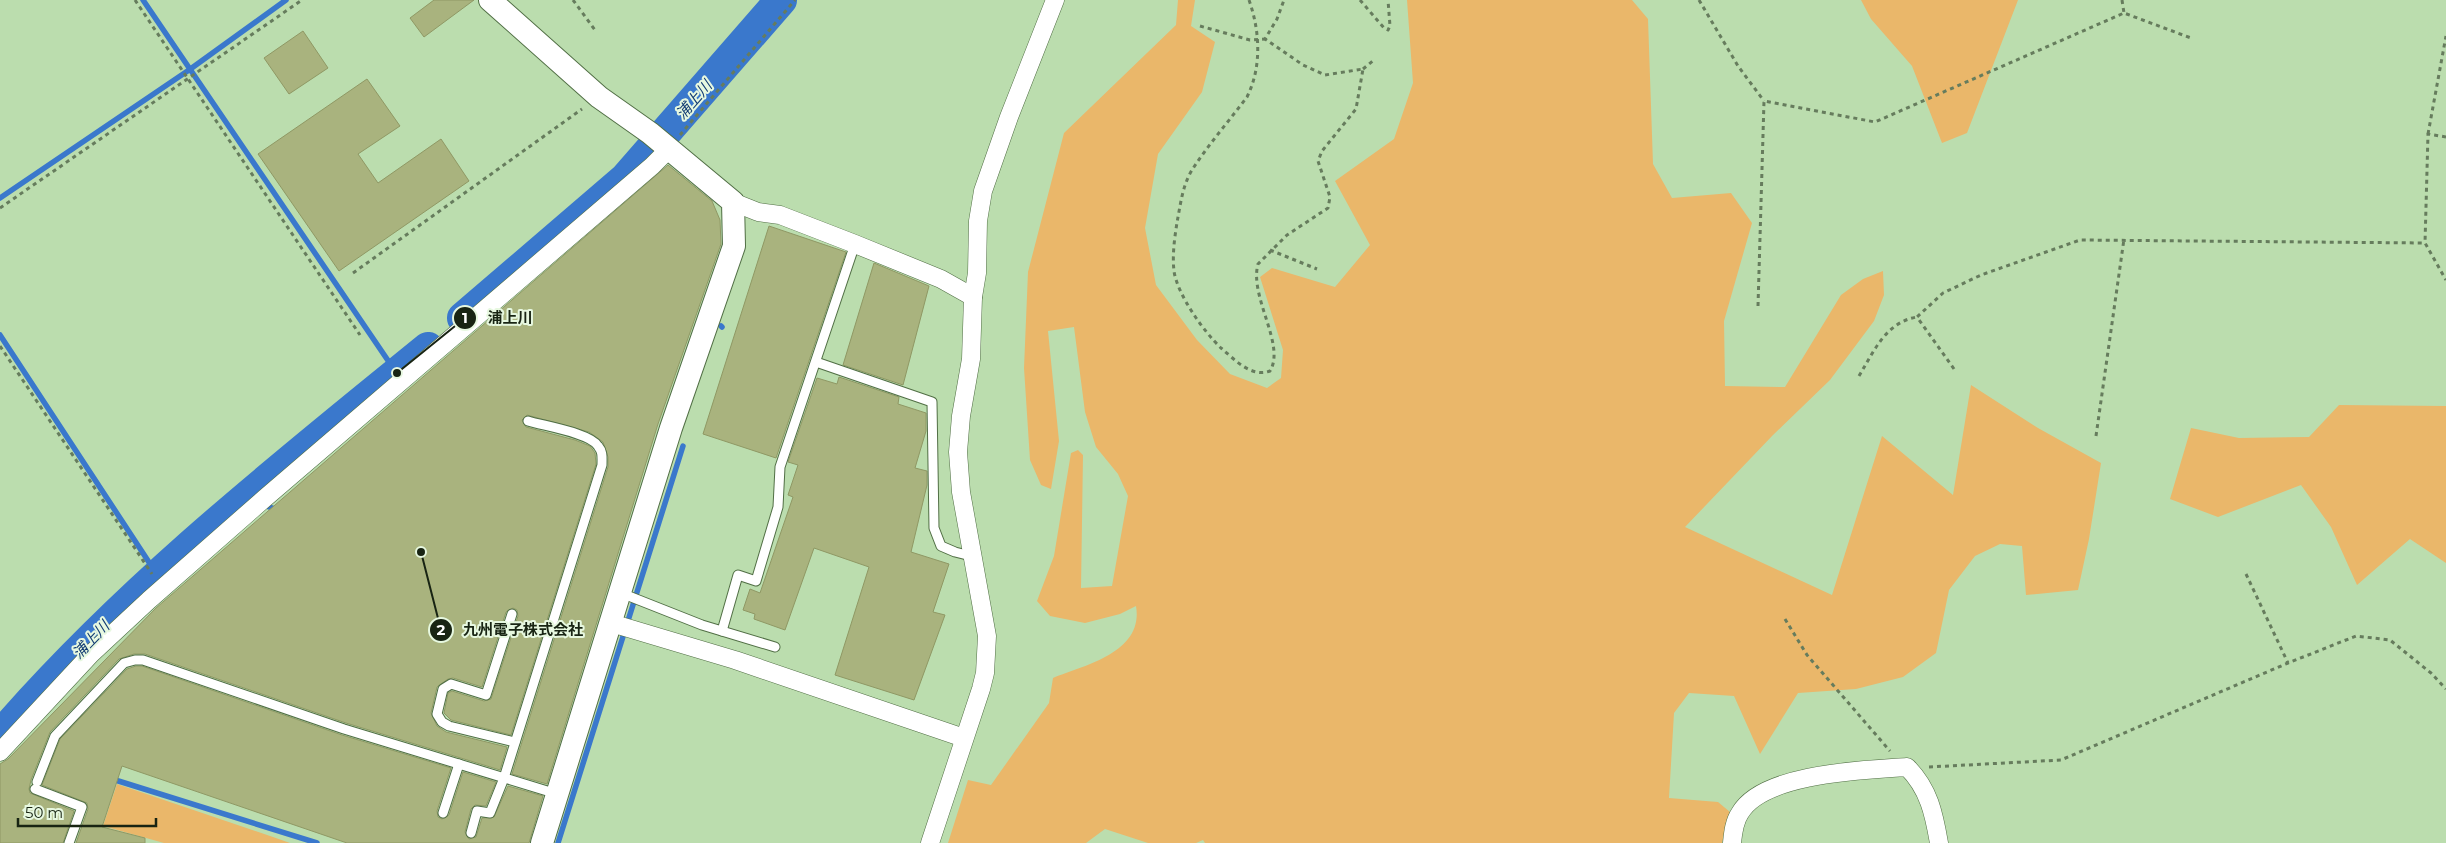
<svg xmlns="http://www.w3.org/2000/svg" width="2446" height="843" font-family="Montserrat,'Noto Sans JP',sans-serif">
	<rect width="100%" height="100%" fill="#bbddae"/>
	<!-- green -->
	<g fill="#eab76a">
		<path d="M1178,0H1195L1191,26L1215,42L1202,92L1158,154L1145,228L1156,285L1197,340L1230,374L1267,388L1281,378L1283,350L1260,277L1272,268L1335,287L1370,245L1335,181L1394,139L1413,83L1407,0H1632L1648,19L1653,164L1672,198L1731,193L1752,223L1724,321L1725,386L1785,387L1841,295L1863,279L1883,271L1884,295L1874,321L1830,380L1773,435L1685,527L1832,595L1882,436L1953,495L1971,385L2038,428L2101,463L2089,539L2078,590L2026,595L2022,546L2000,544L1975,556L1949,590L1936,653L1903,677L1856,689L1798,693L1760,754L1734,696L1689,693L1674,713L1669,798L1718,802L1730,812L1722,843H1205L1203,840L1196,843H1148L1105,829L1086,843H948L968,780L991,785L1049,703L1053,678C1086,665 1144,652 1136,606L1120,614L1085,623L1050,616L1037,601L1054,556L1071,453L1078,450L1083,455L1081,588L1112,586L1128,496L1118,474L1096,447L1085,412L1074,327L1048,331L1059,441L1051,489L1041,485L1030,460L1024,368L1028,272L1064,133L1176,25Z"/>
		<path d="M1861,0H2018L1967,133L1942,143L1912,66L1871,19Z"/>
		<path d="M2339,405L2446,406V563L2410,539L2357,585L2331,527L2301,485L2218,517L2170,499L2191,428L2239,438L2309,437Z"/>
		<path d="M117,784L273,837L290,843H164L103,826Z"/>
	</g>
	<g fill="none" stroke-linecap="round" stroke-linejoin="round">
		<!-- stream -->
		<g stroke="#3a78cc" stroke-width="5.5">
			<path d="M143,0L389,362"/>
			<path d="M0,198L189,70L286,0"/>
			<path d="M721,326L722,327"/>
			<path d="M0,335L158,576"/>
			<path d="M246,499L278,510"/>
			<path d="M112,779L317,843"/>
			<path d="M558,843L683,446"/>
		</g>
		<!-- river -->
		<g stroke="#3a78cc" stroke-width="32">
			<path d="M463,318L625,179L781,0"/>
			<path d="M0,736C126,590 279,469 428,348"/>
		</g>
	</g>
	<!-- building -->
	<g fill="#a9b37e" stroke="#8f9864">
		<path d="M434,0H474L424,37L410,18Z"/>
		<path d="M303,31L328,68L289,94L264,58Z"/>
		<path d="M367,79L400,126L358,154L378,183L441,139L469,181L339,271L258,154Z"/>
		<path d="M668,165L712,201L720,220L721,244L658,424L547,784L512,774L608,467V457L603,442L589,432L527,415L522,420L526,427L575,440L590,446L595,453L596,464L511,735L451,720L444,713L448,693L452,691L484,701L491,699L518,616L517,610L513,608L506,612L482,687L453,678L448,679L437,687L431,713L437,726L446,732L507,747L500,770L346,723L145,654H134L119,659L50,732L31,780L29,789L30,793L74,811L63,843H0V764L8,759L156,608Z"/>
		<path d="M769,226L846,252L776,458L703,434Z"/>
		<path d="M874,263L929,286L903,385L843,365Z"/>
		<path d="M839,377L899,397L898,404L926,413V431L915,468L927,471V485L911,552L949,564L933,612L945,615L914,700L835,675L869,567L814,548L785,630L754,619L755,614L743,610L750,589L760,593L793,497L788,495L798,465L788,462L817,378L837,384Z"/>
		<path d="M136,666H142L342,735L451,768L437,811L438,817L442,819L449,815L463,772L496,782L486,806L475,805L471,809L465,832L469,839L476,837L482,818L494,817L508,786L543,796L529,843H347L122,766L102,827L145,838V843H76L88,809L87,803L42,785L60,739L127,669Z"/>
	</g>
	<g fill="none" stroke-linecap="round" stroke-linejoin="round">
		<defs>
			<g id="service">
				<path d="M816,362L932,402L934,528L941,546L955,552L971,556"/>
				<path d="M621,593L702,625L775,647"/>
				<path d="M512,614L486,695L451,684L443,689L437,714L442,722L449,726L515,742"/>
				<path d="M722,631L738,575L756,581L778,507L780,467L855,244"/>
				<path d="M37,782L55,736L124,663L135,660H143L344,729L557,794"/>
				<path d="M35,789L82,807L69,843"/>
				<path d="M443,813L459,764"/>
				<path d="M471,833L477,811L490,813L504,778L602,465C602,457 603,452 598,446C590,433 544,426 528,421"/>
			</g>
			<g id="minor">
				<path d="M733,202L758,212L780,215L855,244L941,279L973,297"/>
				<path d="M611,623L735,660L964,738"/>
				<path d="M0,752L91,654L149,600L265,498L652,166L669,149"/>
				<path d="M930,843L981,689L985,673L987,636L961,492L958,452L961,416L971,359L973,297L977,273L978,221L983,191L1009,117L1055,0"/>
				<path d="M1732,843C1733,833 1734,822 1740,813C1763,773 1865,770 1907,767C1929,789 1934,814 1939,843"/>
			</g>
			<path id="tertiary" d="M490,0L599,97L650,133L733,202L734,246L671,428L542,843"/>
		</defs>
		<!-- service casing -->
		<use href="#service" stroke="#516f45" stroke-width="11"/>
		<!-- minor casing -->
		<use href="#minor" stroke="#516f45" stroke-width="19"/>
		<!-- tertiary casing -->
		<use href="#tertiary" stroke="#516f45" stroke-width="24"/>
		<!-- path -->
		<g stroke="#667c5d" stroke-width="3" stroke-dasharray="4 4" stroke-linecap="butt">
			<path d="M135,0L360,335"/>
			<path d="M573,0L595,30"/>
			<path d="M1249,0C1260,31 1262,67 1247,97C1229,121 1208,145 1192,170C1183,185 1181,201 1178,217C1175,234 1172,254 1174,271C1177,294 1204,332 1221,348C1234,359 1251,378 1270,371C1286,345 1249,297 1258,264L1287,235L1328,208L1330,197L1318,161L1322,151L1356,109L1363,69L1325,75L1303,65L1265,39L1277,19L1284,0"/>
			<path d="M1360,0L1384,28L1388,30L1390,26L1388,0"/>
			<path d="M1699,0L1738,66L1764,101"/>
			<path d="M2122,0L2124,13"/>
			<path d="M1200,26L1250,40L1265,39"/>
			<path d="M1363,69L1374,60"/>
			<path d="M2428,134L2446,36"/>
			<path d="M680,135L795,0"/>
			<path d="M2446,137L2428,134L2425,243L2446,280"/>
			<path d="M0,208L302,0"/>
			<path d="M1270,250L1317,269"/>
			<path d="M353,273L582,109"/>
			<path d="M1758,306L1764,101L1875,122L2124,13L2191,38"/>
			<path d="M0,346L152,574"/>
			<path d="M1954,369L1917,317L1943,293L1981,275L2080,240L2425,243"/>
			<path d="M1859,376C1874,351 1886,322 1917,317"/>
			<path d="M2096,436L2124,239"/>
			<path d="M2246,574L2288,663"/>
			<path d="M1785,619L1807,655L1890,751"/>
			<path d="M1929,767L2061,760L2288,663L2356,636L2390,640L2431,673L2446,689"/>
		</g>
		<!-- service -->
		<use href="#service" stroke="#fff" stroke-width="9"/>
		<!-- minor -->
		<use href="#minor" stroke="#fff" stroke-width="18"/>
		<!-- tertiary -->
		<use href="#tertiary" stroke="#fff" stroke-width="22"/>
	</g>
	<g text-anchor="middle" stroke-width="4" stroke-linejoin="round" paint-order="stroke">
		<!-- water labels -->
		<g font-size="15" font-style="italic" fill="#133c73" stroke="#e7f8e0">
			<text transform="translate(694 100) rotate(-49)" y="5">浦上川</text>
			<text transform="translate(91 640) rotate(-46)" y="5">浦上川</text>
		</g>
	</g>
	<!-- callouts -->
	<path fill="none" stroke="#182413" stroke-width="2" d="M397 373L465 318M421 552L441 630"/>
	<g fill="#182413" stroke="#e7f8e0" stroke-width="2">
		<circle cx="397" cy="373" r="5"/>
		<circle cx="421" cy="552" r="5"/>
		<circle cx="465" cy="318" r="12"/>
		<circle cx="441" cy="630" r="12"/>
	</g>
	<g font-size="15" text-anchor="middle" font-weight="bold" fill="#fff">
		<text x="465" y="323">1</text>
		<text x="441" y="635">2</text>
	</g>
	<g font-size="15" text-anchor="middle" font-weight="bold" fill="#182413" stroke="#e7f8e0" stroke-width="4" stroke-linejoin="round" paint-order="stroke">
		<text x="510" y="323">浦上川</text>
		<text x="523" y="635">九州電子株式会社</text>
	</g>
	<!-- scale -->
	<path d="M18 818v8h138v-8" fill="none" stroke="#182413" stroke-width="2.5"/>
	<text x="25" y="818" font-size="15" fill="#182413" stroke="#e7f8e0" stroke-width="4" paint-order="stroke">50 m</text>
</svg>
